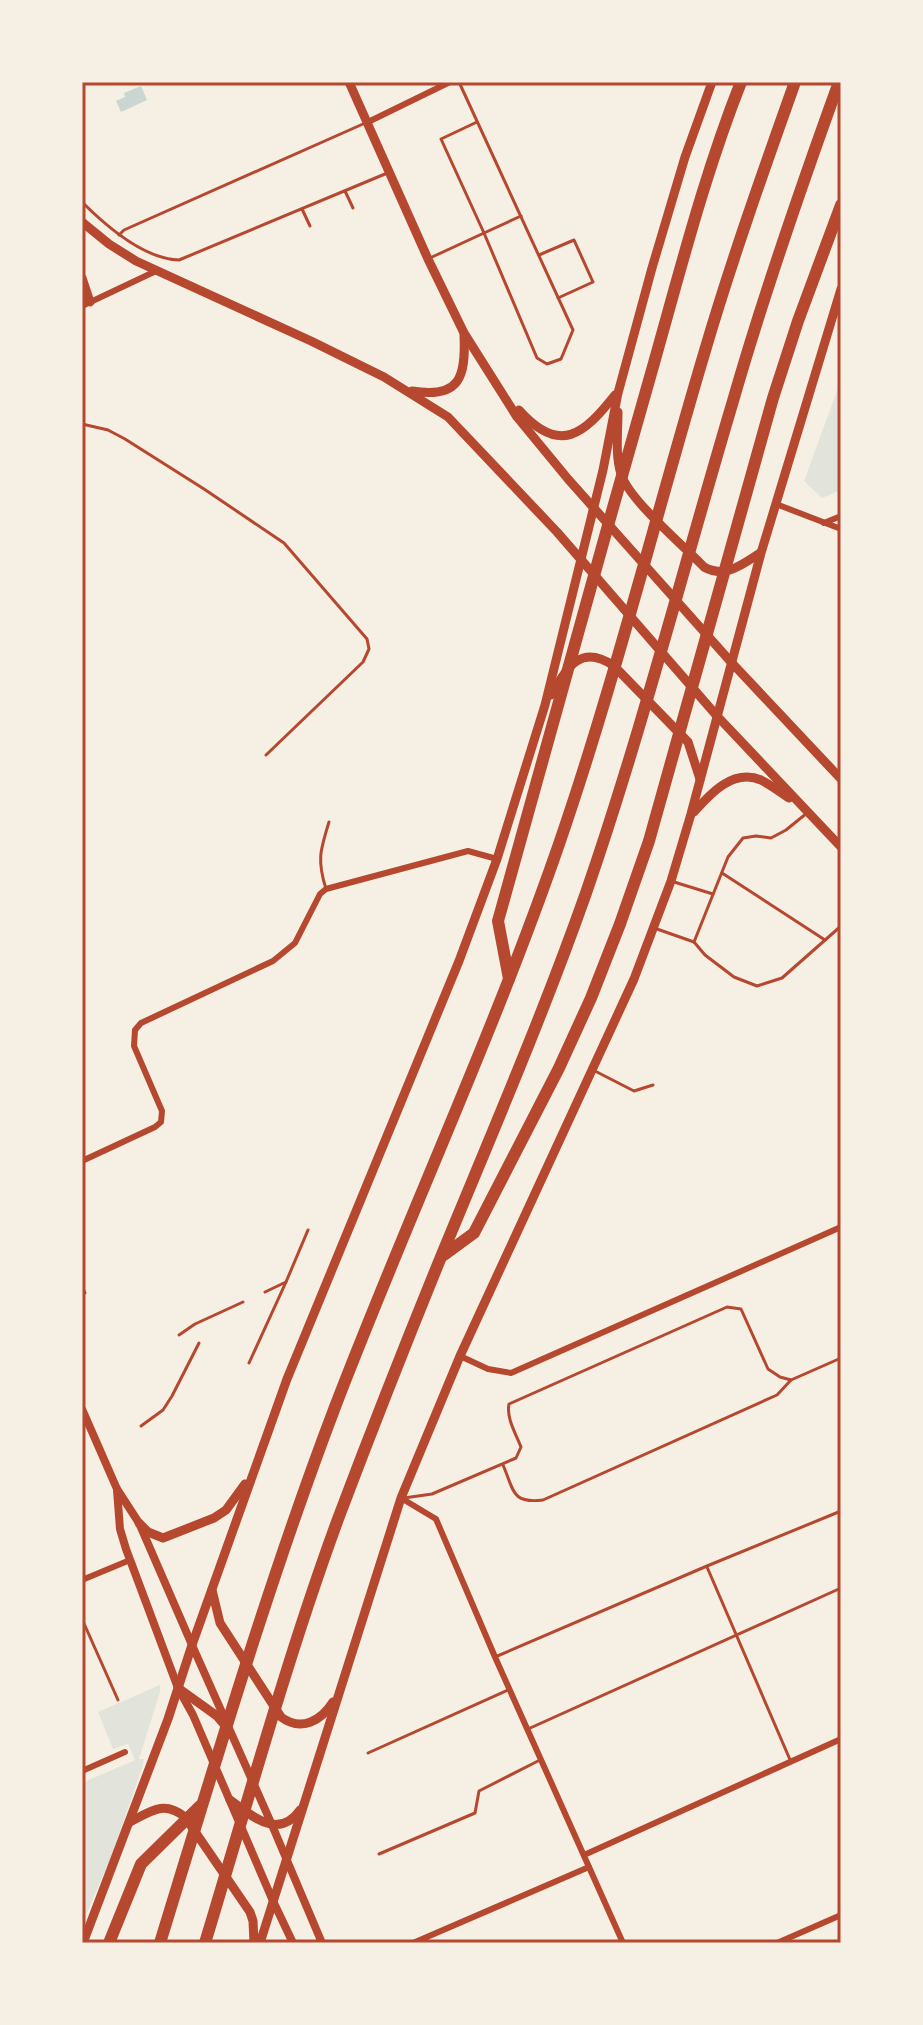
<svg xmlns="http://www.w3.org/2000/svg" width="923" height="2025" font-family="'Open Sans',sans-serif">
	<rect width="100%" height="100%" fill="#f6efe4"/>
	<!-- green -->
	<g fill="#e2e4dc">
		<path d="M841,380V490L822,498L804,481Z"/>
		<path d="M160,1685V1692L139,1759H144L142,1768L111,1857L82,1924V1783L135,1760L128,1744L113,1749L98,1712Z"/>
	</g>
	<!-- water -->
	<path fill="#c9d6d2" d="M141,86L147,100L121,112L116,101L125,97L124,93Z"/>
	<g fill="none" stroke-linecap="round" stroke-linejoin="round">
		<!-- service -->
		<g stroke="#b5482f" stroke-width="3">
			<path d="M477,122L441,139L484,233L521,216"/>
			<path d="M345,191L353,208"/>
			<path d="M82,202C106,226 144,259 179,260L385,174"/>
			<path d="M302,209L310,226"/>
			<path d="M119,235L124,230L363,124"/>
			<path d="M539,255L574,240L593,282L558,298"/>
			<path d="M432,257L484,233L537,358L547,364L561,359L573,330L459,82"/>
			<path d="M82,424L108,430L125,439L204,489L284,543L367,639L369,649L363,662L266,755"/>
			<path d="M722,873L825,940"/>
			<path d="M674,882L713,894"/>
			<path d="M326,889C317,860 320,851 329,822"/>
			<path d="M657,929L694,942L705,955L734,977L757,986L782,978L841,926"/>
			<path d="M694,942L728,857L743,838L756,836L771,838L786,830L807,813"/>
			<path d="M593,1070L634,1091L653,1085"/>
			<path d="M82,1287L85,1293"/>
			<path d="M265,1292L286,1282"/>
			<path d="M179,1335L195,1324L243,1302"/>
			<path d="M249,1363L286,1282L308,1230"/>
			<path d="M141,1426L163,1410L172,1396L199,1343"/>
			<path d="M503,1465C514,1490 511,1504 543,1500L777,1395L791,1380"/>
			<path d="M404,1498L432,1494L516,1458L521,1447C516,1434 506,1418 509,1404L727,1307L741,1309L768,1369L780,1377L791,1380L841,1358"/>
			<path d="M707,1567L791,1762"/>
			<path d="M82,1619L118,1700"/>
			<path d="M495,1657L707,1566L841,1511"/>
			<path d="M528,1729L841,1588"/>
			<path d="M368,1753L510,1689"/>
			<path d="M379,1854L475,1813L479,1791L538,1761"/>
		</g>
		<!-- minor -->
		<g stroke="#b5482f" stroke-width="6">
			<path d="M366,123L450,82"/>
			<path d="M82,306L156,271"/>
			<path d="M776,504L841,529"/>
			<path d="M824,523L841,516"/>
			<path d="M82,1161L155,1127L161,1122L162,1111L134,1046L135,1030L141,1023L273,961L295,943L320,894L326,889L468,851L497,859"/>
			<path d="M460,1356L488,1369L511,1373L841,1227"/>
			<path d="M401,1498L436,1519L495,1657L623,1943"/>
			<path d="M82,1580L130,1560"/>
			<path d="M82,1771L125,1752"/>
			<path d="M584,1855L841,1739"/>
			<path d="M413,1943L589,1867"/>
			<path d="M777,1943L841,1915"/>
		</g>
		<!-- tertiary -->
		<g stroke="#b5482f" stroke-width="8">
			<path d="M82,1409L117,1489L139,1523L192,1645L272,1825L322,1943"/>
			<path d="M117,1490L120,1529L126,1549L178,1688L193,1715L273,1901L293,1943"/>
		</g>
		<!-- secondary -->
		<g stroke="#b5482f" stroke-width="9">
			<path d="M349,82L428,259L464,333L517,417L568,479L731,662L841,779"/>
			<path d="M82,222L109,244L136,261L311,341L384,377L448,417L557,532L717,716L841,847"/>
			<path d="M82,278L90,302"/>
			<path d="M412,391C460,399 466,377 464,335"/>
			<path d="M519,410C560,456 584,434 615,395"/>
			<path d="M618,412C618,432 615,455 621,474C629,500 684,546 704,567C725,579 743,564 760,553"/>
			<path d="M551,695C567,668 580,643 614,666L688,742L700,779"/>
			<path d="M694,812C710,794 733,768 761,780C771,785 780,792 789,798"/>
			<path d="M139,1523L148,1532L163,1538L214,1518L226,1510L245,1484"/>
			<path d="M212,1590L220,1623L281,1717C301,1732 321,1721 333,1702"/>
			<path d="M178,1688L217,1716L228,1729"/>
			<path d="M230,1800C251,1815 278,1841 300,1810"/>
			<path d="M130,1822C151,1811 164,1800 185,1817L250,1912L253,1921L254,1943"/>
			<path d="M83,1943L168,1719L192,1645L287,1379L459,961L497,859L545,705L603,470L618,393L652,268L685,157L712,82"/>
			<path d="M260,1943L401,1498L460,1356L634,979L671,881L691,814L761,553L841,289"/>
		</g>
		<!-- motorway -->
		<g stroke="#b5482f" stroke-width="12">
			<path d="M509,979L498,921C549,740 598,558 650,377C678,279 703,178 741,82"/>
			<path d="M444,1255L474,1233L559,1068L591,998L620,924L649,841L773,398L798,321L841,205"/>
			<path d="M109,1943L141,1864L200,1806"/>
			<path d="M160,1943C215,1764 268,1583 335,1407C407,1219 492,1037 558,847C614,685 655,518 704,354C731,262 763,172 795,82"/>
			<path d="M205,1943C248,1801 287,1658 338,1519C372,1429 407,1340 443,1252C492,1133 543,1015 586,893C642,731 684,565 733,401C764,293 801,187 839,82"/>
		</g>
	</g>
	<!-- border -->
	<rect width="923" height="2025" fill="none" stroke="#f6efe4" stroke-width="168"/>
	<rect x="84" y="84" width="755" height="1857" fill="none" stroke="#b5482f" stroke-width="3"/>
</svg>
